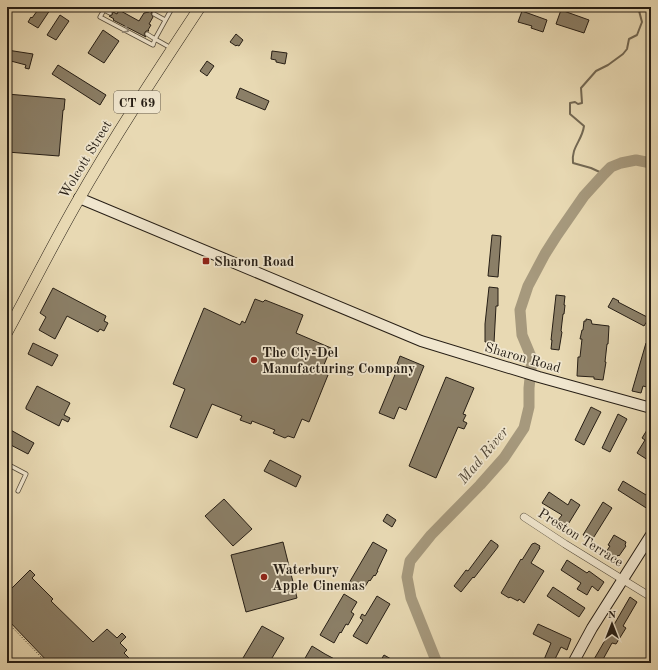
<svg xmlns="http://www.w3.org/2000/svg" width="658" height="670" font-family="'Old Standard TT',serif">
	<rect width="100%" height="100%" fill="#e8d9b3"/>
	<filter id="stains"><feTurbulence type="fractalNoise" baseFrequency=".005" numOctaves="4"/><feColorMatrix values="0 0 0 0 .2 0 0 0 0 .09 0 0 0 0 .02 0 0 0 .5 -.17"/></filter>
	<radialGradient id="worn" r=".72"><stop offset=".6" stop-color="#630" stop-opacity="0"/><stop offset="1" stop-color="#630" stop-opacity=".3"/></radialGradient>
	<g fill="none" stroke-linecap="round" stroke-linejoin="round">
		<!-- stream -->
		<path stroke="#736853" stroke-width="2" d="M604,174L591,168L573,163C571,147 582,141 584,126L570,114V103L575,102L578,104L582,103L581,88L596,71L608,65L623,54L627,49L629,39L637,35L642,22L638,7"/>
		<!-- river -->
		<path stroke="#a6997d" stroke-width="11" d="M437,663L411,598L407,577L410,561L431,535L480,485L504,458L524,428L529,407V388L532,359L522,335L520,310L528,286L545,254L557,235L584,196L604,174L611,167L621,163L636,160L651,163"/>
	</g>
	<!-- building -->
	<g fill="#8b7f67" stroke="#261e15">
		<path d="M40,7H52L38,28L28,22L31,17L32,18Z"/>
		<path d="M147,7H158L156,11H153L151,13L153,17L149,24L151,25L148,30L149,31H146L144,34L146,37L113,20L114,19L109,16L112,15L113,12L117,14L119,10L139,21L144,13L149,12V9Z"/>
		<path d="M561,10L589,20L584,33L556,24Z"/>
		<path d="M522,11L547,20L543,32L531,28L532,26L518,22Z"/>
		<path d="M60,15L69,21L56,40L47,35Z"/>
		<path d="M103,30L119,41L104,63L88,53Z"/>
		<path d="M236,34L243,40L239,46L237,45L236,46L230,42Z"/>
		<path d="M7,50L33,54L29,69L25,68L26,65L7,60Z"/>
		<path d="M272,51L287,53L285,64L276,62V60L271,59Z"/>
		<path d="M207,61L214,66L207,76L200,71Z"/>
		<path d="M58,65L106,95L100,105L52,74Z"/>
		<path d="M240,88L269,101L265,110L236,98Z"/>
		<path d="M7,94L65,99L64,110H63L59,156L7,152Z"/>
		<path d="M492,235L501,236L498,277L488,276Z"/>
		<path d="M489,287L498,288V306H496L494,343L485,342V324Z"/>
		<path d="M53,288L106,316L104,321L108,323L104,331L100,329L98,332L67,316L55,339L39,330L46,317L40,313Z"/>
		<path d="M556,295L565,296L564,305H565L564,314H563L561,331L562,332L559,350L551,349L552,340H551Z"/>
		<path d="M613,298L619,301L618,302L649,318L644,326L608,307Z"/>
		<path d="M255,299L263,302L265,300L303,315L296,333L331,348L321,372L328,375L309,422L302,419L294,438L288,436L285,438L273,433L275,430L252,421L251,424L240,420L242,416L212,404L197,438L170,427L185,389L173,384L204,308L240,325L242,321L245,323Z"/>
		<path d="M586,319L591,320L592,324L609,326L608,344H607L605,362H606L603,380L594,379V377L577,376L578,357H580L582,339H580L582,330H583L584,321H586Z"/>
		<path d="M33,343L58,355L52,366L28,354Z"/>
		<path d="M646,343L651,344V388L643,386L641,393L632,391Z"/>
		<path d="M400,356L424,366L406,410L399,407L394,419L379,413L399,365L397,364Z"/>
		<path d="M446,377L474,388L463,414L466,415L463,421L467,423L464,429L458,427L436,478L409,466Z"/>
		<path d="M37,386L70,403L64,415L70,418L68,422L62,419L59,426L26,409V407Z"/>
		<path d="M591,407L601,412L584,445L575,440Z"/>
		<path d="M618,414L627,419L610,452L602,448Z"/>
		<path d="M7,428L34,443L28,454L7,443Z"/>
		<path d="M647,430L651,432V462L637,453L645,440L642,438Z"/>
		<path d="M270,460L301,476L296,487L264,471Z"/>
		<path d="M623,481L651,498V511L618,490Z"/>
		<path d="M549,492L568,505L571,499L580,505L567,526L558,520L562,515L542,503Z"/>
		<path d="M224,499L252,529L233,546L205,516Z"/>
		<path d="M603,502L612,508L592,540L583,535Z"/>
		<path d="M387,514L396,520L392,527L383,521Z"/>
		<path d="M614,535L626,542L625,545L626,546L619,556L618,555L616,558L606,552L610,546L608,545Z"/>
		<path d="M491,540L498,545V547L474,578L473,577L461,592L454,586L466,570L468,571Z"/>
		<path d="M283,542L297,598L246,612L231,555Z"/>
		<path d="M373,542L387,550L377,571H378L375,576L374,575L370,581L369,580L363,590L349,583Z"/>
		<path d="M535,543L540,546L539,548H540L531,563L544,571L524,603L519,599L518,601L510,597L509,598L501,593L521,559L522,560L532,544Z"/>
		<path d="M567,560L587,573L589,571L604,582L598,591L592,586L587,595L577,589L581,583L561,570Z"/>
		<path d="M30,570L35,575L32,578L53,599L51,601L93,642L107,629L117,638L122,633L126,637L120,643L127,650L124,653L134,663H49L7,619V593Z"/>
		<path d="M553,587L585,608L579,617L547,596Z"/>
		<path d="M344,594L357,602L351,612L354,614L348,625L346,624L341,633L340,632L334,643L320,635Z"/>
		<path d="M377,596L390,604L367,644L353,636L363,620L360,618L362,614L365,616Z"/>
		<path d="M630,597L637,602L623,626L626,628L616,644L612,643L601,663H597L593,661Z"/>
		<path d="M538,624L571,639L567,650L561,647L553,663L543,662L551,643L533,634Z"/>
		<path d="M262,626L284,638L269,663H240Z"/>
		<path d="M312,646L325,654L342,663H310L304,660Z"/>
		<path d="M384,655L398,663H379Z"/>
	</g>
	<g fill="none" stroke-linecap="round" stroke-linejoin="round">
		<defs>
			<g id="lane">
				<path d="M103,7L104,10L110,13"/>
				<path d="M140,7L146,10"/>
				<path d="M165,7L171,10L155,39L171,48"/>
				<path d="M104,10L100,17L153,45L155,39L147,34"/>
				<path d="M154,14L165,20"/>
				<path d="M7,464L26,474L18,491"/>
			</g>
			<path id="street" d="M524,517L565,544L651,597"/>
			<g id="secondary">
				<path d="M79,198L421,341L539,377L651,408"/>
				<path d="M573,663L592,628L651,535"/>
			</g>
			<path id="primary" d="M7,332C30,290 52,246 76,204C114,137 157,72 200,7"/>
		</defs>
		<!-- lane casing -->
		<use href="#lane" stroke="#564d3c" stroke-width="5"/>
		<!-- street casing -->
		<use href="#street" stroke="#564d3c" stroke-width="8"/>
		<!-- secondary casing -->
		<use href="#secondary" stroke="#261e15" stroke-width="12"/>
		<!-- primary casing -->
		<use href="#primary" stroke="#261e15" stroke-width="12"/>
		<!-- path -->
		<g stroke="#261e15" stroke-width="1" stroke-dasharray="1 2" stroke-linecap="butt">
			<path d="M7,622L47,663"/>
			<path d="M8,632L12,628"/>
		</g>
		<!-- lane -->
		<use href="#lane" stroke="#f0e6ce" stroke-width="3.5"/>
		<!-- street -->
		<use href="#street" stroke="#f0e6ce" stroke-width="7"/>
		<!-- secondary -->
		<use href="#secondary" stroke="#f0e6ce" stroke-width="10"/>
		<!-- primary -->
		<use href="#primary" stroke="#e8d9b3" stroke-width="11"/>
	</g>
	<!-- one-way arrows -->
	<defs><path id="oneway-chevron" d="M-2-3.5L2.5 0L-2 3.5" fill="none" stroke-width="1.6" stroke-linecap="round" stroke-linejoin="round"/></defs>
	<use stroke="#958c7b" href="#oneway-chevron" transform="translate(126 30) rotate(28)"/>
	<!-- markers -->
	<g fill="#8f2418" stroke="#f0e6ce" stroke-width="1.5">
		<rect x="202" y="257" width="8" height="8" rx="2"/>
		<circle cx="254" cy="360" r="4"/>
		<circle cx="264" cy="577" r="4"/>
	</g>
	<g text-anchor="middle" stroke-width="3.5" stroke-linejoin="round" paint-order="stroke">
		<!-- shield labels -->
		<rect fill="#f0e6ce" stroke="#635a4c" stroke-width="1" x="114" y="91" width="46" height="22" rx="3"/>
		<g font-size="13" font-weight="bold" fill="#261e15">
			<text x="137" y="107">CT 69</text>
		</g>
		<!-- street labels -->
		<g font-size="14" fill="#261e15" stroke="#f0e6ce">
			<text transform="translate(85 159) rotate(-59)" y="5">Wolcott Street</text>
			<text transform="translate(523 357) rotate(16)" y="5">Sharon Road</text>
			<text transform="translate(581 537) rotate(32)" y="5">Preston Terrace</text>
		</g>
		<!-- poi labels -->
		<g font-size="14" font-weight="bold" fill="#261e15" stroke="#f0e6ce" text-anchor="start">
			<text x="214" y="266">Sharon Road</text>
			<text x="262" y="357">The Cly-Del<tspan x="262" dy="16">Manufacturing Company</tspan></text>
			<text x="272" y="574">Waterbury<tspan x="272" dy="16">Apple Cinemas</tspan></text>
		</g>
		<!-- water labels -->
		<g font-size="15" font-style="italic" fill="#534939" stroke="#f0e6ce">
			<text transform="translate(483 455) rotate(-50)" y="5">Mad River</text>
		</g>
	</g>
	<!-- margin -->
	<rect width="658" height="670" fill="none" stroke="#e8d9b3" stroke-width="24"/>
	<rect x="8" y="8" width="642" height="654" fill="none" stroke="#261e15" stroke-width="2"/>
	<rect x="12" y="12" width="634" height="646" fill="none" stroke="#261e15"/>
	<!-- north arrow -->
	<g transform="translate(612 624)" stroke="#f0e6ce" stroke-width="3" paint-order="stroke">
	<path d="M0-3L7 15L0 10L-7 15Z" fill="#261e15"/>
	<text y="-6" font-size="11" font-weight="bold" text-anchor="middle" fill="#261e15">N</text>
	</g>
	<rect width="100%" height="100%" filter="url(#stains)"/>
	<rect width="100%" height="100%" fill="url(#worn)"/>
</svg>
